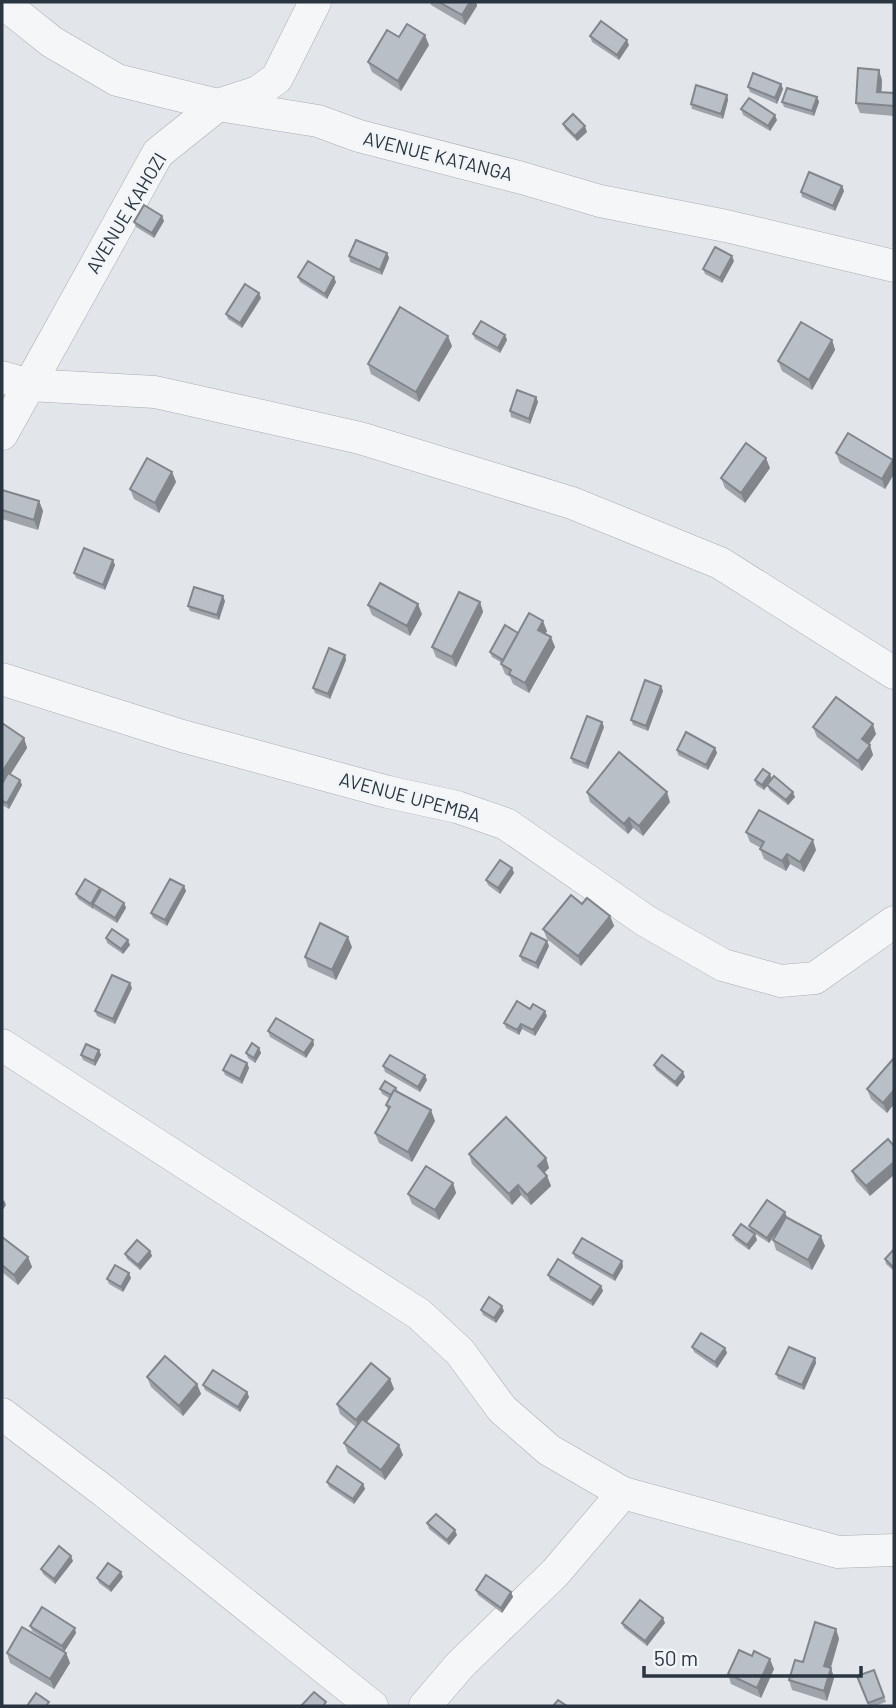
<svg xmlns="http://www.w3.org/2000/svg" width="896" height="1708" font-family="Barlow,sans-serif">
	<rect width="100%" height="100%" fill="#e2e6ea"/>
	<g fill="none" stroke-linecap="round" stroke-linejoin="round">
		<defs>
			<g id="street">
				<path d="M2,2L52,42L117,80L218,105L318,121L359,136L522,178L600,201L726,226L894,266"/>
				<path d="M2,377L29,385L155,392L360,438L572,503L720,563L894,673"/>
				<path d="M2,434L158,153L218,105L258,92L277,78L315,2"/>
				<path d="M2,679L182,736L388,792L457,807L506,824L646,921L723,965L781,981L815,978L894,922"/>
				<path d="M2,1045L419,1314L460,1352L502,1409L549,1450L623,1493L838,1552L894,1550"/>
				<path d="M2,1414L105,1492L372,1706"/>
				<path d="M425,1706L460,1665L555,1573L623,1493"/>
			</g>
		</defs>
		<!-- street casing -->
		<use href="#street" stroke="#a7adb4" stroke-width="33"/>
		<!-- street -->
		<use href="#street" stroke="#f5f6f8" stroke-width="32"/>
	</g>
	<!-- wall -->
	<g fill="#9fa4ab">
		<path d="M430,2H476L477,6L465,25L431,5Z"/>
		<path d="M590,36L629,45L619,60L592,42Z"/>
		<path d="M399,37L429,45L401,91L372,72L368,62Z"/>
		<path d="M882,80L881,92L894,93V116L860,113L856,103Z"/>
		<path d="M781,84L783,89L777,104L750,92L748,87Z"/>
		<path d="M727,95L728,100L723,119L692,109L691,104Z"/>
		<path d="M817,97L819,102L814,116L784,107L782,102Z"/>
		<path d="M741,109L777,120L770,131L743,115Z"/>
		<path d="M563,124L587,132L577,141L565,129Z"/>
		<path d="M842,186L844,191L835,211L802,197L801,192Z"/>
		<path d="M164,221L154,238L136,227L134,222Z"/>
		<path d="M387,253L389,258L382,275L350,262L349,256Z"/>
		<path d="M734,261L722,283L705,274L703,269Z"/>
		<path d="M298,277L336,282L327,299L300,282Z"/>
		<path d="M261,298L242,328L228,319L226,314Z"/>
		<path d="M473,334L505,335L507,340L500,353L475,339Z"/>
		<path d="M832,340L835,350L812,390L782,371L778,361Z"/>
		<path d="M452,346L419,402L371,374L368,364Z"/>
		<path d="M536,397L538,402L530,424L511,417L510,411Z"/>
		<path d="M836,453L893,460L894,474L885,489L840,463Z"/>
		<path d="M770,468L745,503L725,488L721,478Z"/>
		<path d="M172,472L176,482L159,513L134,499L130,489Z"/>
		<path d="M2,490L39,501L43,511L38,530L2,519Z"/>
		<path d="M115,565L105,590L76,578L74,573Z"/>
		<path d="M225,601L219,620L190,611L188,606Z"/>
		<path d="M480,602L483,612L456,667L436,657L432,647Z"/>
		<path d="M368,605L422,614L410,636L372,615Z"/>
		<path d="M547,631L545,634L555,647L529,693L513,684L510,677L505,674L501,664L502,663L492,657L490,652L518,633Z"/>
		<path d="M345,655L346,660L330,699L315,693L313,688Z"/>
		<path d="M663,691L648,731L633,725L631,720Z"/>
		<path d="M2,723L24,738L27,748L10,774L22,785L9,809L2,805Z"/>
		<path d="M604,727L588,769L573,763L571,758Z"/>
		<path d="M813,727L876,734L869,744L873,755L862,771L817,737Z"/>
		<path d="M715,748L717,753L708,770L678,755L677,750Z"/>
		<path d="M772,779L795,797L788,805L769,790L768,785L764,790L756,785L755,780Z"/>
		<path d="M587,792L670,802L643,836L633,828L628,834L590,802Z"/>
		<path d="M746,832L816,850L804,872L790,864L786,871L764,859L760,849L761,848L750,842Z"/>
		<path d="M512,868L514,873L500,894L488,885L486,880Z"/>
		<path d="M184,886L186,891L167,926L153,918L151,913Z"/>
		<path d="M100,888L101,890L124,903L126,908L117,923L94,909V907L93,909L78,899L76,894Z"/>
		<path d="M582,904L610,916L614,926L581,966L547,939L543,929Z"/>
		<path d="M106,938L130,945L123,954L107,943Z"/>
		<path d="M549,946L538,969L522,961L520,956Z"/>
		<path d="M352,947L336,980L308,967L305,957Z"/>
		<path d="M132,988L115,1024L97,1016L95,1011Z"/>
		<path d="M530,1009L547,1016L535,1036L522,1029L519,1035L506,1028L504,1023Z"/>
		<path d="M268,1031L313,1040L314,1045L306,1058L270,1037Z"/>
		<path d="M259,1048L261,1053L255,1063L248,1058L246,1053Z"/>
		<path d="M99,1050L101,1055L95,1066L83,1060L81,1055Z"/>
		<path d="M894,1058V1104L887,1113L871,1099L867,1089Z"/>
		<path d="M247,1063L249,1068L242,1084L225,1075L223,1070Z"/>
		<path d="M654,1065L683,1072L685,1077L677,1087L656,1070Z"/>
		<path d="M383,1066L427,1080L420,1092L385,1072Z"/>
		<path d="M396,1088L398,1092L435,1121L412,1162L379,1143L375,1133L388,1111L386,1105L389,1098L382,1094L380,1089Z"/>
		<path d="M888,1139L870,1196L856,1181L852,1171Z"/>
		<path d="M469,1154L546,1158L549,1168L544,1173L547,1176L551,1186L531,1205L521,1195L512,1205L472,1164Z"/>
		<path d="M453,1183L456,1193L439,1220L412,1204L408,1194Z"/>
		<path d="M787,1217L825,1246L812,1270L776,1250L773,1240L778,1230L769,1243L751,1231L749,1226Z"/>
		<path d="M733,1235L757,1240L749,1250L735,1240Z"/>
		<path d="M2,1237L28,1257L32,1267L18,1285L2,1272Z"/>
		<path d="M894,1249V1271L886,1264L885,1259Z"/>
		<path d="M150,1251L152,1256L140,1270L127,1259L125,1254Z"/>
		<path d="M573,1253L622,1261L623,1267L615,1281L575,1258Z"/>
		<path d="M548,1275L601,1286L603,1291L593,1306L550,1280Z"/>
		<path d="M131,1278L123,1292L109,1284L107,1279Z"/>
		<path d="M481,1310L504,1311L496,1323L483,1315Z"/>
		<path d="M692,1347L725,1348L727,1353L717,1368L694,1352Z"/>
		<path d="M815,1358L816,1363L804,1390L778,1379L776,1374Z"/>
		<path d="M147,1377L197,1384L201,1394L183,1416L151,1387Z"/>
		<path d="M390,1379L394,1389L367,1422L403,1455L385,1480L348,1453L344,1443L356,1427L340,1414L337,1404Z"/>
		<path d="M203,1385L247,1392L249,1397L240,1412L205,1390Z"/>
		<path d="M327,1482L363,1484L365,1489L354,1504L329,1487Z"/>
		<path d="M427,1523L457,1535L449,1545L429,1529Z"/>
		<path d="M73,1561L55,1584L43,1574L41,1569Z"/>
		<path d="M123,1577L111,1592L99,1583L97,1578Z"/>
		<path d="M476,1590L511,1592L513,1597L502,1613L478,1595Z"/>
		<path d="M622,1623H665L647,1646L624,1628Z"/>
		<path d="M30,1626L76,1633L64,1652L32,1631Z"/>
		<path d="M836,1629L839,1639L831,1668L834,1678L827,1701L792,1690L789,1680L803,1662Z"/>
		<path d="M7,1653H66L70,1663L54,1689L10,1663Z"/>
		<path d="M752,1656L774,1669L761,1698L731,1684L728,1674Z"/>
		<path d="M874,1670L886,1702L875,1706H869L857,1676Z"/>
	</g>
	<!-- shaded-wall -->
	<g fill="#82868b">
		<path d="M470,2H476L477,6L465,25L462,15Z"/>
		<path d="M425,35L429,45L401,91L398,81Z"/>
		<path d="M627,40L629,45L619,60L617,55Z"/>
		<path d="M879,70L882,80L881,102L877,92Z"/>
		<path d="M781,84L783,89L777,104L775,98Z"/>
		<path d="M727,95L728,100L723,119L721,114Z"/>
		<path d="M817,97L819,102L814,116L812,111Z"/>
		<path d="M775,115L777,120L770,131L768,126Z"/>
		<path d="M585,126L587,132L577,141L575,136Z"/>
		<path d="M842,186L844,191L835,211L833,206Z"/>
		<path d="M162,216L164,221L154,238L152,233Z"/>
		<path d="M387,253L389,258L382,275L380,270Z"/>
		<path d="M732,256L734,261L722,283L720,278Z"/>
		<path d="M334,277L336,282L327,299L325,294Z"/>
		<path d="M259,293L261,298L242,328L240,323Z"/>
		<path d="M505,335L507,340L500,353L498,348Z"/>
		<path d="M448,336L452,346L419,402L416,392Z"/>
		<path d="M832,340L835,350L812,390L809,380Z"/>
		<path d="M536,397L538,402L530,424L529,419Z"/>
		<path d="M766,458L770,468L745,503L741,493Z"/>
		<path d="M893,460L894,474L885,489L882,479Z"/>
		<path d="M172,472L176,482L159,513L155,503Z"/>
		<path d="M39,501L43,511L38,530L34,520Z"/>
		<path d="M113,560L115,565L105,590L103,585Z"/>
		<path d="M223,596L225,601L219,620L217,615Z"/>
		<path d="M480,602L483,612L456,667L452,657Z"/>
		<path d="M418,604L422,614L410,636L407,626Z"/>
		<path d="M543,621L547,631L542,640L538,630Z"/>
		<path d="M551,637L555,647L529,693L525,683Z"/>
		<path d="M345,655L346,660L330,699L328,694Z"/>
		<path d="M661,686L663,691L648,731L646,726Z"/>
		<path d="M602,722L604,727L588,769L586,764Z"/>
		<path d="M873,724L876,734L866,749L862,739Z"/>
		<path d="M24,738L27,748L2,788V772Z"/>
		<path d="M870,745L873,755L862,771L858,761Z"/>
		<path d="M715,748L717,753L708,770L706,765Z"/>
		<path d="M770,774L772,779L764,790L762,785Z"/>
		<path d="M20,780L22,785L9,809L7,803Z"/>
		<path d="M667,792L670,802L643,836L639,826Z"/>
		<path d="M793,792L795,797L788,805L786,800Z"/>
		<path d="M629,818L633,828L628,834L624,824Z"/>
		<path d="M813,840L816,850L804,872L800,862Z"/>
		<path d="M787,854L790,864L786,871L782,861Z"/>
		<path d="M512,868L514,873L500,894L498,888Z"/>
		<path d="M184,886L186,891L167,926L165,920Z"/>
		<path d="M100,888L102,893L93,904L94,907L93,909L91,904Z"/>
		<path d="M124,903L126,908L117,923L115,918Z"/>
		<path d="M610,916L614,926L581,966L578,956Z"/>
		<path d="M348,937L352,947L336,980L332,970Z"/>
		<path d="M128,940L130,945L123,954L121,949Z"/>
		<path d="M547,941L549,946L538,969L536,963Z"/>
		<path d="M130,983L132,988L115,1024L113,1019Z"/>
		<path d="M545,1011L547,1016L535,1036L533,1030Z"/>
		<path d="M521,1024L522,1029L519,1035L517,1030Z"/>
		<path d="M313,1040L314,1045L306,1058L304,1053Z"/>
		<path d="M259,1048L261,1053L255,1063L254,1058Z"/>
		<path d="M99,1050L101,1055L95,1066L94,1061Z"/>
		<path d="M247,1063L249,1068L242,1084L240,1079Z"/>
		<path d="M683,1072L685,1077L677,1087L675,1082Z"/>
		<path d="M425,1075L427,1080L420,1092L418,1087Z"/>
		<path d="M894,1090V1104L887,1113L883,1103Z"/>
		<path d="M431,1110L435,1121L412,1162L408,1152Z"/>
		<path d="M546,1158L549,1168L541,1176L538,1166Z"/>
		<path d="M894,1162V1175L870,1196L866,1186Z"/>
		<path d="M547,1176L551,1186L531,1205L527,1195Z"/>
		<path d="M453,1183L456,1193L439,1220L435,1210Z"/>
		<path d="M518,1185L521,1195L512,1205L509,1194Z"/>
		<path d="M4,1200L6,1205L2,1211V1203Z"/>
		<path d="M785,1212L787,1217L769,1243L767,1238Z"/>
		<path d="M755,1234L757,1240L749,1250L747,1245Z"/>
		<path d="M821,1236L825,1246L812,1270L808,1260Z"/>
		<path d="M150,1251L152,1256L140,1270L138,1265Z"/>
		<path d="M28,1257L32,1267L18,1285L14,1275Z"/>
		<path d="M622,1261L623,1267L615,1281L613,1276Z"/>
		<path d="M129,1273L131,1278L123,1292L121,1287Z"/>
		<path d="M601,1286L603,1291L593,1306L591,1301Z"/>
		<path d="M502,1306L504,1311L496,1323L494,1318Z"/>
		<path d="M725,1348L727,1353L717,1368L715,1362Z"/>
		<path d="M815,1358L816,1363L804,1390L802,1385Z"/>
		<path d="M390,1379L394,1389L360,1430L356,1420Z"/>
		<path d="M197,1384L201,1394L183,1416L179,1406Z"/>
		<path d="M247,1392L249,1397L240,1412L238,1407Z"/>
		<path d="M399,1445L403,1455L385,1480L381,1470Z"/>
		<path d="M363,1484L365,1489L354,1504L353,1499Z"/>
		<path d="M455,1530L457,1535L449,1545L447,1540Z"/>
		<path d="M71,1556L73,1561L55,1584L54,1579Z"/>
		<path d="M121,1572L123,1577L111,1592L109,1587Z"/>
		<path d="M511,1592L513,1597L502,1613L501,1608Z"/>
		<path d="M663,1618L665,1623L647,1646L645,1641Z"/>
		<path d="M75,1628L76,1633L64,1652L62,1646Z"/>
		<path d="M836,1629L839,1639L828,1676L824,1666Z"/>
		<path d="M66,1653L70,1663L54,1689L50,1679Z"/>
		<path d="M770,1659L774,1669L761,1698L757,1688Z"/>
		<path d="M831,1668L834,1678L827,1701L824,1691Z"/>
	</g>
	<!-- building -->
	<g fill="#b9bfc7" stroke="#82868b" stroke-width="2">
		<path d="M439,2H470L462,15Z"/>
		<path d="M601,21L627,40L617,55L590,36Z"/>
		<path d="M407,24L425,35L398,81L368,62L387,30L399,37Z"/>
		<path d="M858,68L879,70L877,92L894,93V106L856,103Z"/>
		<path d="M753,73L781,84L775,98L748,87Z"/>
		<path d="M696,85L727,95L721,114L691,104Z"/>
		<path d="M787,88L817,97L812,111L782,102Z"/>
		<path d="M749,98L775,115L768,126L741,109Z"/>
		<path d="M573,114L585,126L575,136L563,124Z"/>
		<path d="M809,172L842,186L833,206L801,192Z"/>
		<path d="M144,205L162,216L152,233L134,222Z"/>
		<path d="M356,240L387,253L380,270L349,256Z"/>
		<path d="M715,247L732,256L720,278L703,269Z"/>
		<path d="M308,261L334,277L325,294L298,277Z"/>
		<path d="M245,284L259,293L240,323L226,314Z"/>
		<path d="M400,307L448,336L416,392L368,364Z"/>
		<path d="M481,321L505,335L498,348L473,334Z"/>
		<path d="M801,322L832,340L809,380L778,361Z"/>
		<path d="M517,390L536,397L529,419L510,411Z"/>
		<path d="M848,433L893,460L882,479L836,453Z"/>
		<path d="M746,443L766,458L741,493L721,478Z"/>
		<path d="M147,458L172,472L155,503L130,489Z"/>
		<path d="M2,490L39,501L34,520L2,510Z"/>
		<path d="M84,548L113,560L103,585L74,573Z"/>
		<path d="M380,583L418,604L407,626L368,605Z"/>
		<path d="M194,587L223,596L217,615L188,606Z"/>
		<path d="M459,592L480,602L452,657L432,647Z"/>
		<path d="M529,613L543,621L538,630L551,637L525,683L509,674L511,670L501,664Z"/>
		<path d="M505,625L518,633L503,660L490,652Z"/>
		<path d="M329,648L345,655L328,694L313,688Z"/>
		<path d="M645,680L661,686L646,726L631,720Z"/>
		<path d="M836,697L873,724L862,739L870,745L858,761L813,727Z"/>
		<path d="M587,716L602,722L586,764L571,758Z"/>
		<path d="M2,723L24,738L2,772Z"/>
		<path d="M686,732L715,748L706,765L677,750Z"/>
		<path d="M619,752L667,792L639,826L629,818L624,824L587,792Z"/>
		<path d="M763,769L770,774L762,785L755,780Z"/>
		<path d="M8,773L20,780L7,803L2,801V784Z"/>
		<path d="M774,776L793,792L786,800L767,785Z"/>
		<path d="M759,810L813,840L800,862L787,854L782,861L760,849L764,842L746,832Z"/>
		<path d="M500,860L512,868L498,888L486,880Z"/>
		<path d="M85,879L100,888L91,904L76,894Z"/>
		<path d="M170,879L184,886L165,920L151,913Z"/>
		<path d="M102,889L124,903L115,918L93,904Z"/>
		<path d="M571,895L582,904L587,898L610,916L578,956L543,929Z"/>
		<path d="M320,923L348,937L332,970L305,957Z"/>
		<path d="M112,929L128,940L121,949L106,938Z"/>
		<path d="M531,933L547,941L536,963L520,956Z"/>
		<path d="M112,975L130,983L113,1019L95,1011Z"/>
		<path d="M517,1001L530,1009L533,1004L545,1011L533,1030L521,1024L517,1030L504,1023Z"/>
		<path d="M276,1018L313,1040L304,1053L268,1031Z"/>
		<path d="M252,1043L259,1048L254,1058L246,1053Z"/>
		<path d="M86,1044L99,1050L94,1061L81,1055Z"/>
		<path d="M231,1055L247,1063L240,1079L223,1070Z"/>
		<path d="M390,1055L425,1075L418,1087L383,1066Z"/>
		<path d="M662,1055L683,1072L675,1082L654,1065Z"/>
		<path d="M894,1058V1090L883,1103L867,1089Z"/>
		<path d="M385,1081L396,1088L391,1095L380,1089Z"/>
		<path d="M394,1090L431,1110L408,1152L375,1133L390,1107L386,1105Z"/>
		<path d="M506,1117L546,1158L538,1166L547,1176L527,1195L518,1185L509,1194L469,1154Z"/>
		<path d="M888,1139L894,1146V1162L866,1186L852,1171Z"/>
		<path d="M426,1166L453,1183L435,1210L408,1194Z"/>
		<path d="M767,1200L785,1212L767,1238L749,1226Z"/>
		<path d="M786,1217L821,1236L808,1260L773,1240Z"/>
		<path d="M741,1224L755,1234L747,1245L733,1235Z"/>
		<path d="M2,1237L28,1257L14,1275L2,1265Z"/>
		<path d="M582,1238L622,1261L613,1276L573,1253Z"/>
		<path d="M137,1240L150,1251L138,1265L125,1254Z"/>
		<path d="M894,1249V1268L885,1259Z"/>
		<path d="M558,1259L601,1286L591,1301L548,1275Z"/>
		<path d="M115,1265L129,1273L121,1287L107,1279Z"/>
		<path d="M489,1297L502,1306L494,1318L481,1310Z"/>
		<path d="M701,1333L725,1348L715,1362L692,1347Z"/>
		<path d="M789,1347L815,1358L802,1385L776,1374Z"/>
		<path d="M165,1356L197,1384L179,1406L147,1377Z"/>
		<path d="M371,1363L390,1379L356,1420L337,1404Z"/>
		<path d="M213,1370L247,1392L238,1407L203,1385Z"/>
		<path d="M362,1419L399,1445L381,1470L344,1443Z"/>
		<path d="M337,1466L363,1484L353,1499L327,1482Z"/>
		<path d="M436,1514L455,1530L447,1540L427,1523Z"/>
		<path d="M59,1546L71,1556L54,1579L41,1569Z"/>
		<path d="M108,1563L121,1572L109,1587L97,1578Z"/>
		<path d="M486,1575L511,1592L501,1608L476,1590Z"/>
		<path d="M640,1600L663,1618L645,1641L622,1623Z"/>
		<path d="M42,1607L75,1628L62,1646L30,1626Z"/>
		<path d="M815,1622L836,1629L824,1666L831,1668L824,1691L789,1680L795,1660L803,1662Z"/>
		<path d="M22,1627L66,1653L50,1679L7,1653Z"/>
		<path d="M739,1650L752,1656L754,1651L770,1659L757,1688L728,1674Z"/>
		<path d="M874,1670L884,1697L868,1703L857,1676Z"/>
		<path d="M314,1692L326,1702L323,1706H301Z"/>
		<path d="M36,1693L49,1702L46,1706H27Z"/>
		<path d="M558,1700L567,1706H553Z"/>
	</g>
	<g text-anchor="middle" stroke-width="5" stroke-linejoin="round" paint-order="stroke">
		<!-- street labels -->
		<g font-size="19" fill="#2a3542" stroke="#f2f5f7">
			<text transform="translate(438 156) rotate(14)" y="7">AVENUE KATANGA</text>
			<text transform="translate(126 213) rotate(-59)" y="7">AVENUE KAHOZI</text>
			<text transform="translate(410 797) rotate(15)" y="7">AVENUE UPEMBA</text>
		</g>
	</g>
	<!-- border -->
	<rect width="896" height="1708" fill="none" stroke="#2a3542" stroke-width="7"/>
	<!-- scale -->
	<path d="M644 1666v10h217v-10" fill="none" stroke="#2a3542" stroke-width="3.5"/>
	<text x="654" y="1666" font-size="21" fill="#2a3542" stroke="#f2f5f7" stroke-width="5" paint-order="stroke">50 m</text>
</svg>
